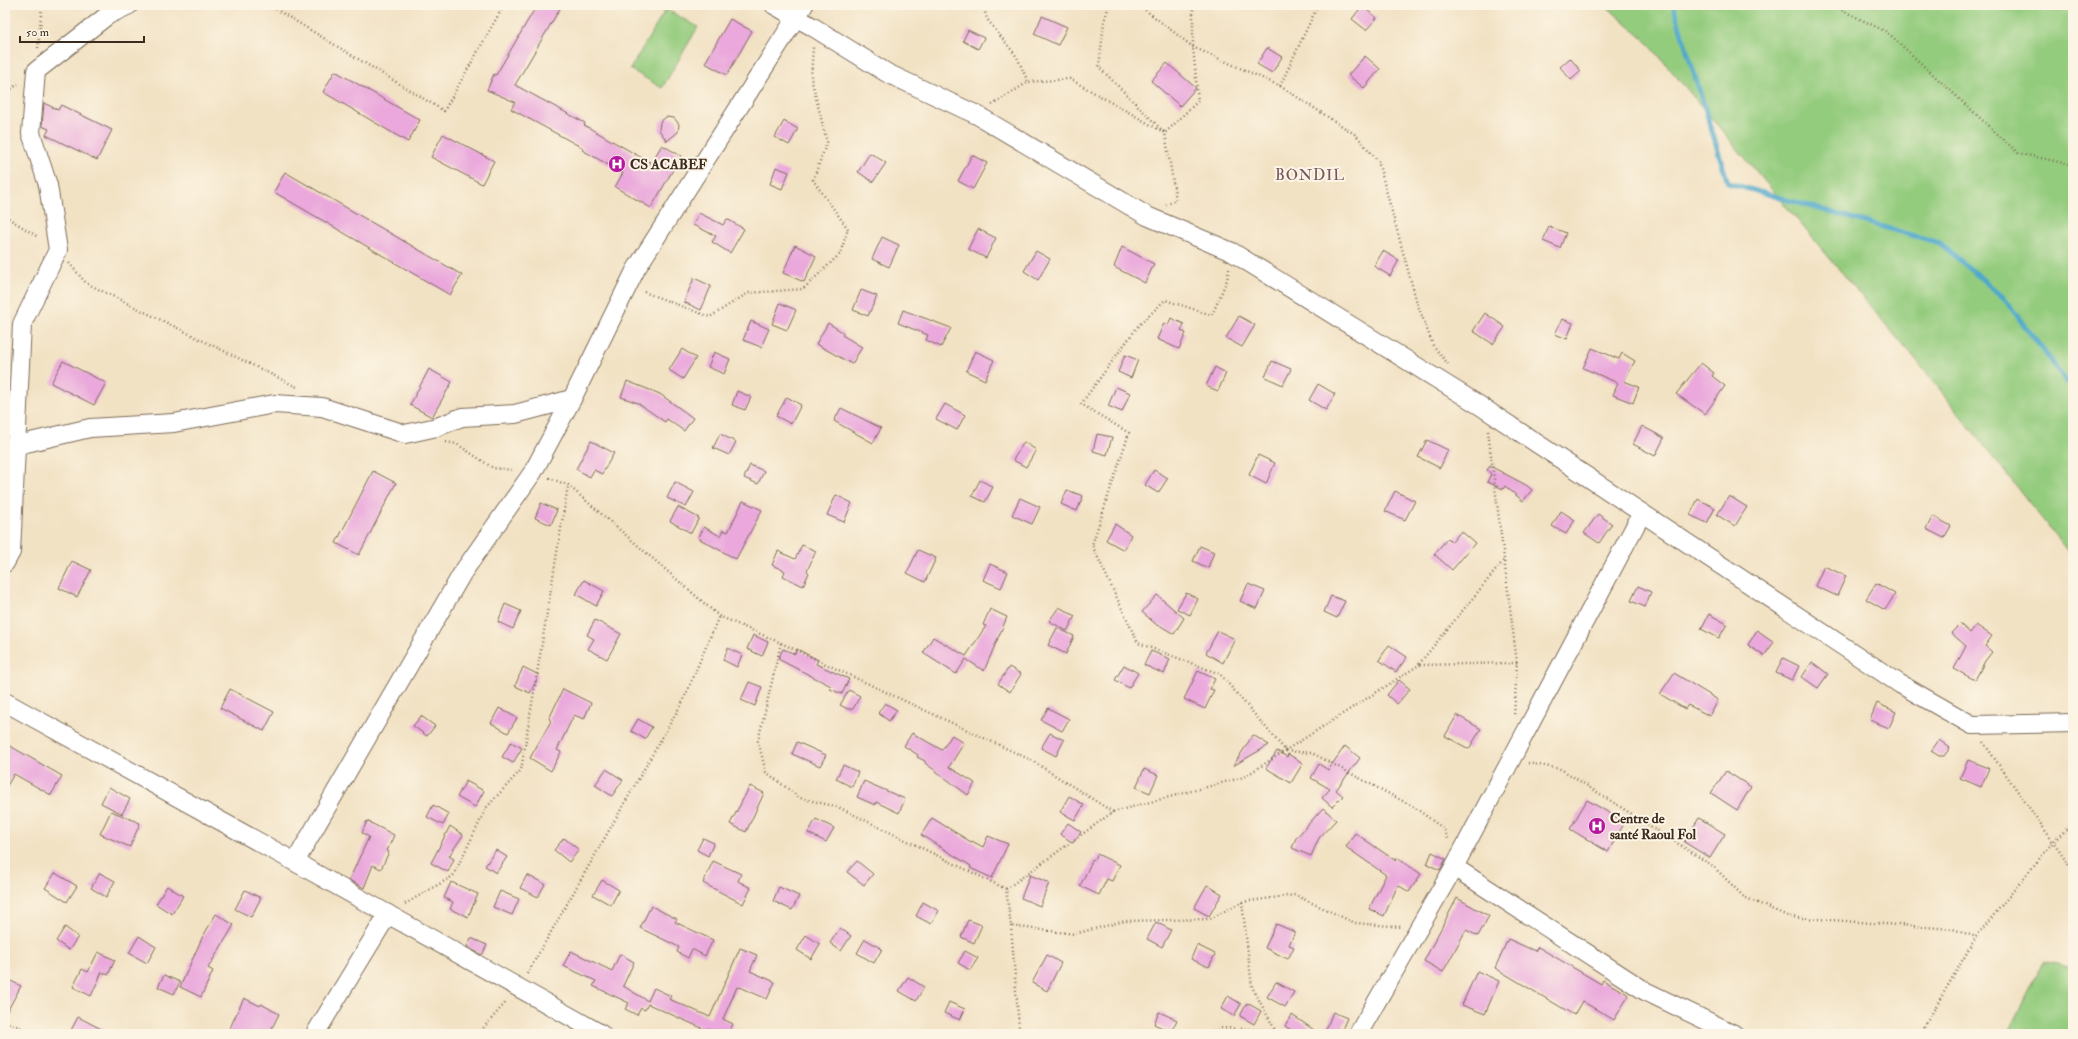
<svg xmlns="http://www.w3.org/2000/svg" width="2078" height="1039" font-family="'IM FELL Double Pica',serif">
	<rect width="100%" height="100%" fill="#fcf5e5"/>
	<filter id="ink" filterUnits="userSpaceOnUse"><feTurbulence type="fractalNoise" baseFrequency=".025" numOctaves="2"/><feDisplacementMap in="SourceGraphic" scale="8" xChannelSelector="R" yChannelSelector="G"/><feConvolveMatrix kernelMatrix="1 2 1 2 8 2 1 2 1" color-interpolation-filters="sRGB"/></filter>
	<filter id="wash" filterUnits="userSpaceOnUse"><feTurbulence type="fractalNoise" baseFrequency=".012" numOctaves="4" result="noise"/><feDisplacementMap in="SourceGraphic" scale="16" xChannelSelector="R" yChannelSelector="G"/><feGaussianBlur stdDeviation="0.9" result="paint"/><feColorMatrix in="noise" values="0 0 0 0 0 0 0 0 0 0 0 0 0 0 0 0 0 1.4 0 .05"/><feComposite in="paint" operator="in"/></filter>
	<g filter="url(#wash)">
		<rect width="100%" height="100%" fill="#f2e2c4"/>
		<!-- green -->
		<g fill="#94cc7e" stroke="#687b4e">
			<path d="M1605,5H2073V558L1930,377L1648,43Z"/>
			<path d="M666,9L698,27L662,88L630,69Z"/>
			<path d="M2044,961L2073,968V1034H2007Z"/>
		</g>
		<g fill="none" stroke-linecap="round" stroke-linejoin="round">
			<!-- stream -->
			<path stroke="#4da8cb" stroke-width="5" d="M1673,5L1728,183L1940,243L2003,297L2073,390"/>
		</g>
		<g id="blocks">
			<!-- building -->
			<g fill="#eaa8dc">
				<path d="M537,5H562L515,85L585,123L584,125L651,163L662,145L681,156L651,208L615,187L623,173L582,150L583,148L511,109L515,102L487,90L494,74L496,75Z"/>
				<path d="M1362,6L1377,18L1366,30L1352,19Z"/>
				<path d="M1042,16L1067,27L1058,45L1034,34Z"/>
				<path d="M730,19L752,31L727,75L705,63Z"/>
				<path d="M968,30L984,38L978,49L963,41Z"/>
				<path d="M1267,48L1282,57L1272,73L1257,64Z"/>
				<path d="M1365,56L1380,69L1364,88L1348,75Z"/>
				<path d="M1570,58L1581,71L1571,80L1560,67Z"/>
				<path d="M1167,63L1196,88L1180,106L1151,81Z"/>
				<path d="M335,71L420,120L408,142L323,92Z"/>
				<path d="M44,103L58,110L61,105L112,130L97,160L46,135L49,129L42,126Z"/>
				<path d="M666,117L674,118L679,124L678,132L667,141L659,130L660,122Z"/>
				<path d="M784,121L798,129L789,145L775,137Z"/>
				<path d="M443,134L494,161L482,184L431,157Z"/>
				<path d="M870,153L886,163L873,182L858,172Z"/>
				<path d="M972,155L987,163L973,189L958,181Z"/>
				<path d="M776,167L789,172L782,189L770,184Z"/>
				<path d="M285,172L462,275L450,295L274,192Z"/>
				<path d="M699,213L723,225L727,219L744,229L730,253L712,242L716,236L693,225Z"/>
				<path d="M1549,226L1566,233L1560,248L1543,241Z"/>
				<path d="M978,229L996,238L986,258L968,249Z"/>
				<path d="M882,237L899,245L889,267L872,259Z"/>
				<path d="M795,245L816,256L804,282L783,273Z"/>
				<path d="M1122,247L1154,264L1145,283L1114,267Z"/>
				<path d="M1036,251L1050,259L1038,280L1024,271Z"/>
				<path d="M1383,251L1399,260L1390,276L1374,266Z"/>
				<path d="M694,278L711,286L701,310L684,302Z"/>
				<path d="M861,290L877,296L868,316L853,310Z"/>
				<path d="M780,303L796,310L787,330L772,324Z"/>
				<path d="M903,310L951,328L941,347L926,340L928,335L898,323Z"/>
				<path d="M1485,313L1505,327L1493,344L1473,331Z"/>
				<path d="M1239,316L1255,325L1242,347L1226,338Z"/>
				<path d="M1171,318L1184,324L1181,331L1186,333L1179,349L1157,339L1164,323L1168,325Z"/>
				<path d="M1562,319L1573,323L1567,339L1555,334Z"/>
				<path d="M751,321L769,329L761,347L743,340Z"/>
				<path d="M828,323L844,333L842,335L862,347L852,364L816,344Z"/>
				<path d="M1592,348L1619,359L1622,353L1635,361L1624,381L1639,387L1633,403L1613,395L1618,383L1583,368Z"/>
				<path d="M682,349L696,358L683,379L669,370Z"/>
				<path d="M975,351L994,360L985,380L966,371Z"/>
				<path d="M714,352L730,359L724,374L708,367Z"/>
				<path d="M1125,355L1138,360L1131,378L1118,372Z"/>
				<path d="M63,361L106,383L94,405L51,383Z"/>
				<path d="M1272,361L1291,369L1283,385L1265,377Z"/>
				<path d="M1701,363L1714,373L1712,376L1725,386L1705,414L1676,394Z"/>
				<path d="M1215,367L1226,373L1218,391L1206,386Z"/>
				<path d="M429,369L452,382L432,417L410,405Z"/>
				<path d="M627,381L660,394L693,418L684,431L667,419L665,422L638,403L621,397Z"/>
				<path d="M1318,384L1335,394L1326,410L1309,400Z"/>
				<path d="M1116,387L1130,393L1122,412L1108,406Z"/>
				<path d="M737,391L751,397L745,410L732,405Z"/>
				<path d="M787,397L801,405L791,424L776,416Z"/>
				<path d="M945,404L965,415L957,430L936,419Z"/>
				<path d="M841,408L881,428L873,443L834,421Z"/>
				<path d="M1642,426L1664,438L1655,456L1633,444Z"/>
				<path d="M720,434L736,442L729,455L713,448Z"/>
				<path d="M1097,434L1112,437L1107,455L1093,451Z"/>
				<path d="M1427,440L1448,450L1440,468L1418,457Z"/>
				<path d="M591,441L614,453L602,474L594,470L590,477L576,469Z"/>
				<path d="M1024,442L1036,450L1026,467L1013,460Z"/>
				<path d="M1258,455L1275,463L1266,484L1249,475Z"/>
				<path d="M750,465L764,471L758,484L744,478Z"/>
				<path d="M1490,466L1526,485L1532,490L1523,501L1505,486L1503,489L1487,482L1491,474L1487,470Z"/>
				<path d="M1154,470L1168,478L1158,493L1145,485Z"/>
				<path d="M373,471L396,483L359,555L336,543Z"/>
				<path d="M980,480L993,487L985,502L972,496Z"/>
				<path d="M675,482L694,492L686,507L667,498Z"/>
				<path d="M1067,490L1083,496L1077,511L1061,504Z"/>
				<path d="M1395,491L1415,501L1405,520L1385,511Z"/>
				<path d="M836,495L852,503L844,522L827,515Z"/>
				<path d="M1729,496L1747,507L1735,526L1717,515Z"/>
				<path d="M1020,498L1040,507L1032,524L1012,515Z"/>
				<path d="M1698,499L1715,508L1707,523L1690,515Z"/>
				<path d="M743,501L762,510L736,559L698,538L704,527L720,536L723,530L728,532Z"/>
				<path d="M541,503L557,510L551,525L535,518Z"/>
				<path d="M678,507L699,518L691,533L670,521Z"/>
				<path d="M1561,511L1575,520L1566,534L1552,526Z"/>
				<path d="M1598,514L1612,524L1599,543L1584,533Z"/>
				<path d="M1933,516L1951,526L1944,538L1926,529Z"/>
				<path d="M1115,524L1131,535L1124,550L1106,540Z"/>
				<path d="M1461,531L1475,543L1452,570L1434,554L1448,538L1452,542Z"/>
				<path d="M802,545L816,551L807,571L809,573L803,586L783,576L785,571L772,565L778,551L795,559Z"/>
				<path d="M1200,546L1214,552L1208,568L1193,561Z"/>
				<path d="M918,550L936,558L925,582L907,573Z"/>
				<path d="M72,561L91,570L77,597L59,588Z"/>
				<path d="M990,564L1008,572L1001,588L983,580Z"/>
				<path d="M1824,566L1846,576L1837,596L1815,586Z"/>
				<path d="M584,580L604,591L596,606L576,594Z"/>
				<path d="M1876,583L1895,594L1885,610L1866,599Z"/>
				<path d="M1248,584L1265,591L1257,609L1240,601Z"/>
				<path d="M1638,586L1651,592L1645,607L1631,601Z"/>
				<path d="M1186,593L1198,599L1190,615L1177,609Z"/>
				<path d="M1157,595L1184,618L1174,634L1159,625L1158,626L1142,612Z"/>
				<path d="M1331,596L1345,601L1337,618L1324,612Z"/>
				<path d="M505,604L521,611L513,629L498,622Z"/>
				<path d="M1059,607L1075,616L1067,631L1049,621Z"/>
				<path d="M990,609L1007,617L984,671L966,659L956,674L923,653L933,637L966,656L986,626L983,625Z"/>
				<path d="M1709,614L1727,624L1719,638L1701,629Z"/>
				<path d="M595,620L621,634L607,659L588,649L594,639L587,635Z"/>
				<path d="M1960,624L1970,633L1976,625L1992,636L1985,646L1992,652L1985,661L1975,680L1954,669L1966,646L1951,633Z"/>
				<path d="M1057,628L1074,636L1066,654L1048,645Z"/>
				<path d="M1757,630L1774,642L1764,656L1748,645Z"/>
				<path d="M1218,631L1235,639L1223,663L1206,653Z"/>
				<path d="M753,635L768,642L762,656L747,649Z"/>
				<path d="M1389,645L1407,657L1396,672L1379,660Z"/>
				<path d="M728,648L742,655L737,667L723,660Z"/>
				<path d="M783,649L795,654L797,649L818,660L816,664L849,679L842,694L830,689L831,686L778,659Z"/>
				<path d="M1151,651L1170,659L1164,674L1144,665Z"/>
				<path d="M1783,658L1799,666L1792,680L1776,673Z"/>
				<path d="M1812,662L1828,674L1818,688L1802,677Z"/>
				<path d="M1124,665L1138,673L1129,688L1115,680Z"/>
				<path d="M523,667L539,675L530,693L515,686Z"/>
				<path d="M1009,667L1021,674L1010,692L998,684Z"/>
				<path d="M1198,671L1215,679L1210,689L1214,690L1205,709L1184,699Z"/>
				<path d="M1674,673L1718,700L1710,716L1688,705L1685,709L1660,694Z"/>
				<path d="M1399,680L1410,689L1397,704L1387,695Z"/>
				<path d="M749,682L762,687L755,706L741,700Z"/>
				<path d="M230,689L274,712L264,731L220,708Z"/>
				<path d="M563,689L591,703L584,719L574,715L557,750L561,752L551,771L530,758L551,721L549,719Z"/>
				<path d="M849,690L860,696L853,709H848L840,705Z"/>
				<path d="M885,703L897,710L889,721L878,713Z"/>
				<path d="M1877,703L1896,712L1889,728L1870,720Z"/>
				<path d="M499,708L517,718L508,733L491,723Z"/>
				<path d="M1048,708L1069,719L1062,731L1041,720Z"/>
				<path d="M1457,715L1481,729L1469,749L1445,736Z"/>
				<path d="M421,716L435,726L427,736L413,726Z"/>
				<path d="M638,719L652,727L645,739L631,731Z"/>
				<path d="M912,733L942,750L952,735L964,743L949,767L975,783L968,795L925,763V761L917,757L918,755L904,746Z"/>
				<path d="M1050,733L1064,740L1056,756L1041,748Z"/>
				<path d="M1253,735L1269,745L1233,766Z"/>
				<path d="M1939,740L1950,748L1944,756H1939L1931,751Z"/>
				<path d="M511,742L522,748L513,763L502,757Z"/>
				<path d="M797,742L826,755L820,766L792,754Z"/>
				<path d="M5,743L62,776L51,795L14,774L5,789Z"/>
				<path d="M1345,746L1360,758L1336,790L1343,796L1332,807L1322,798L1330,789L1311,778L1319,764L1328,770Z"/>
				<path d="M1277,751L1287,757L1288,754L1303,763L1291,783L1266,768Z"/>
				<path d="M1968,760L1989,768L1981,787L1960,778Z"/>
				<path d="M843,765L858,772L852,787L836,779Z"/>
				<path d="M606,769L623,780L612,796L595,785Z"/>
				<path d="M1144,769L1158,775L1150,793L1136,787Z"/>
				<path d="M1726,771L1751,787L1737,810L1711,793Z"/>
				<path d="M466,781L484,791L475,807L457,797Z"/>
				<path d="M864,781L905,799L899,813L876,802L875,805L857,797Z"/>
				<path d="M750,786L764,793L746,832L730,824Z"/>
				<path d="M109,787L130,799L122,814L101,803Z"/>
				<path d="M1069,796L1084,805L1075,820L1060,812Z"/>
				<path d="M1587,800L1625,822L1608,852L1570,829Z"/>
				<path d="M433,805L449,814L443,825L427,817Z"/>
				<path d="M1323,808L1336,820L1319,838L1311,856L1292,848L1296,838Z"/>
				<path d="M111,811L140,823L130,847L100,834Z"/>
				<path d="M932,818L971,842L972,841L983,847L988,836L1008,844L992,878L970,868L971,866L921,835Z"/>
				<path d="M1699,818L1725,834L1710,858L1684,842Z"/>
				<path d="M816,819L834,828L826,842L808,833Z"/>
				<path d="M367,821L394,835L387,851L389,852L381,869L373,865L364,888L349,880L369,837L362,833Z"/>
				<path d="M1068,823L1081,832L1073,843L1060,834Z"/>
				<path d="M450,826L463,835L449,856L454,859L448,872L431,863Z"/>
				<path d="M1355,833L1396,861L1397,858L1421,874L1409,892L1398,885L1384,916L1369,909L1386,875L1346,847Z"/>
				<path d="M564,838L579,850L569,862L554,850Z"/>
				<path d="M703,838L714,843L708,856L697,850Z"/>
				<path d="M496,850L507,857L496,873L485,866Z"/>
				<path d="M1432,852L1446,859L1440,870L1427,864Z"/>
				<path d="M1097,854L1120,865L1112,881L1107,879L1099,895L1080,886L1093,859L1095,860Z"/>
				<path d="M713,861L741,874L738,881L751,888L743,904L703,883Z"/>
				<path d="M857,861L873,874L864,885L847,872Z"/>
				<path d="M55,873L77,886L67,902L45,888Z"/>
				<path d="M100,873L115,881L106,897L91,888Z"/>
				<path d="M527,875L545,884L538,897L520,888Z"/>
				<path d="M1030,875L1049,883L1040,906L1021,898Z"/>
				<path d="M602,880L619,890L611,905L593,895Z"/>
				<path d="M451,882L478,894L468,917L450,909L453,902L444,898Z"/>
				<path d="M1207,885L1222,894L1209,916L1194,908Z"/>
				<path d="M167,886L183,896L172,914L156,904Z"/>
				<path d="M779,887L799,896L792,910L773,901Z"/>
				<path d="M245,890L261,898L251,917L235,909Z"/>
				<path d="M500,891L519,899L512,915L493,907Z"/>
				<path d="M1457,898L1489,916L1478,936L1466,930L1443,972L1424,961Z"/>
				<path d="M923,902L939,911L931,924L916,916Z"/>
				<path d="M651,906L677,919L675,922L713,940L705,956L692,949L688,958L677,952L679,947L640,928Z"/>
				<path d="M216,914L234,925L208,968L213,971L201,997L180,987L202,938Z"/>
				<path d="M968,920L982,925L974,943L961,937Z"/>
				<path d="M1156,922L1171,930L1162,947L1147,939Z"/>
				<path d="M1276,924L1295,932L1289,945L1294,947L1288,959L1265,948Z"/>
				<path d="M65,927L78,937L69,950L56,941Z"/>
				<path d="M840,928L851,936L841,951L830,943Z"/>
				<path d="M806,935L820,944L811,959L797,950Z"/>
				<path d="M139,936L156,947L147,963L129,953Z"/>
				<path d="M471,938L487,945L482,955L467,947Z"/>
				<path d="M865,939L882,949L874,963L857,953Z"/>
				<path d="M1508,939L1535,951L1538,947L1601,984L1603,980L1629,995L1614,1020L1582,1001L1574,1015L1495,968Z"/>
				<path d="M1197,945L1215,954L1209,967L1191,959Z"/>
				<path d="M740,948L757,955L750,971L775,982L767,999L740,987L739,988L737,987L723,1019L733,1024L728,1034H721L707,1028L706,1030L648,1004L645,1010L641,1008L637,1015L625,1009L629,1003L593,986L596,981L563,966L571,951L612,971L620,954L634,962L623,986L648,1001L654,988L671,996L669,999L710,1017Z"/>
				<path d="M965,951L978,958L970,970L958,963Z"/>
				<path d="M98,952L115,960L108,975L102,972L91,996L73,987L82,969L88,972Z"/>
				<path d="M1047,955L1061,963L1047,991L1032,983Z"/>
				<path d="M1477,971L1499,981L1485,1014L1462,1005Z"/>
				<path d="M164,975L180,982L174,994L158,987Z"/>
				<path d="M908,977L924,987L916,1001L899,991Z"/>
				<path d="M5,978L21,986L5,1015Z"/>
				<path d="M1276,982L1294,992L1285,1007L1267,997Z"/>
				<path d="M1228,996L1241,1004L1234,1016L1221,1009Z"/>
				<path d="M244,998L260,1006L261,1004L279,1014L269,1034H227Z"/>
				<path d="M949,1002L965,1009L960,1020L944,1013Z"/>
				<path d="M1247,1003L1261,1011L1254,1024L1240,1016Z"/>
				<path d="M1159,1012L1177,1020L1171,1032L1154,1024Z"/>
				<path d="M1333,1012L1347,1018L1340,1034H1324Z"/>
				<path d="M1292,1015L1320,1034H1297L1285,1026Z"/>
				<path d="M78,1017L111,1034H69Z"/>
			</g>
		</g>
	</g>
	<g filter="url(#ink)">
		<use href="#blocks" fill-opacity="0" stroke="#7b6a58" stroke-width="1"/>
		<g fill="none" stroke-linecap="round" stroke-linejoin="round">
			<defs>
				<g id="minor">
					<path d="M774,5L813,27L887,73L977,115L1147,216L1232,252L1479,405L1900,684L1972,725L2073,723"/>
					<path d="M5,448L90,428L174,423L274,404L322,407L405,434L437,427L462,417L515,414L572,399"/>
					<path d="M5,563L11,552L22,324L58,250L48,185L31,133L36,71L108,15L129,5"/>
					<path d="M5,702L295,862L601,1034"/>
					<path d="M295,862L463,572L533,472L572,399L636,269L804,5"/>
					<path d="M1454,867L1645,991L1734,1034"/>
					<path d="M315,1034L388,914"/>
					<path d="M1358,1034L1454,867L1642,513"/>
				</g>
			</defs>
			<!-- minor casing -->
			<use href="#minor" stroke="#7b6a58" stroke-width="20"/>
			<!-- path -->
			<g stroke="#7b6a58" stroke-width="2.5" stroke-dasharray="1 3" stroke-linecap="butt">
				<path d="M269,5L444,111L504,5"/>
				<path d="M983,5L987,19L1017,57L1028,82"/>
				<path d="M1139,5L1193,47L1280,86L1356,135L1378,161L1417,303L1433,345L1448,364"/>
				<path d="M1831,5L1887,32L2018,153L2073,165"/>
				<path d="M38,48L42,5"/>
				<path d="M1280,86L1318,5"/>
				<path d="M5,94L18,84"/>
				<path d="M992,105L1028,82L1070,79L1165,133L1099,67L1104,22L1109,5"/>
				<path d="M1166,205L1176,200L1165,133L1198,101L1193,47V5"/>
				<path d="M5,216L38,237"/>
				<path d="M69,263L86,283L297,387"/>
				<path d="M1229,269L1227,280L1212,315L1165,300L1138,326L1081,404L1129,433L1092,545L1138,643L1220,674L1286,751L1312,753L1414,807L1444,829L1449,841"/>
				<path d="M644,292L710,317L748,293L803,289L840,254L848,229L813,180L827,142L811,78L813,47"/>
				<path d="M1488,431L1517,663L1514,717"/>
				<path d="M446,442L457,444L493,468L514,470"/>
				<path d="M549,478L568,485L719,616L781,643L758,741L766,772L800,798L838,807L1006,889L1011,926L1074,934L1125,921L1210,919L1242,902L1295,895L1355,923L1402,927"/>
				<path d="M781,643L1031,760L1113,812"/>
				<path d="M1419,664L1504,560"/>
				<path d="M1983,742L2073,870"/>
				<path d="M1528,763L1561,769L1713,866L1744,897L1790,917L1953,929L1976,937"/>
				<path d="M1006,889L1113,812L1244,777L1419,665L1517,663"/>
				<path d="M1242,902L1252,987L1275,1030L1280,1034"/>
				<path d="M405,904L453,876L487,807L521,770L568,486"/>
				<path d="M1011,926L1019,1028L1023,1034"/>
				<path d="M527,974L683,701L719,616"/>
				<path d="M5,1022L39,1034"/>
				<path d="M478,1034L507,1001"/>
				<path d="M1202,1034L1221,1028L1274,1030"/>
				<path d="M1920,1034L1976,937L2053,842L2073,823"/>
			</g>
			<!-- minor -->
			<use href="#minor" stroke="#fff" stroke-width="18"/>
		</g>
	</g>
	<!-- icons -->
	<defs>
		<symbol id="hospital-disc" viewBox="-11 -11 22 22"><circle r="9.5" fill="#b5179e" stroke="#fcf5e5"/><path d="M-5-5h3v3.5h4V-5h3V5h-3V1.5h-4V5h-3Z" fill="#fff"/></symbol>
	</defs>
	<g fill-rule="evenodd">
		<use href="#hospital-disc" x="607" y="154" width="20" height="20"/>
		<use href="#hospital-disc" x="1587" y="816" width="20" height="20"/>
	</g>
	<g text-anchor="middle" stroke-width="4" stroke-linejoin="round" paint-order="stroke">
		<!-- poi labels -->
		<g font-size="14" font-weight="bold" fill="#3b2a1e" stroke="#fcf5e5" text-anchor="start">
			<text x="630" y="169">CS ACABEF</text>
			<text x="1610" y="823">Centre de<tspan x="1610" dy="16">santé Raoul Fol</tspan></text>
		</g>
		<!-- neighbourhood labels -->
		<g font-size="15" letter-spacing="1" fill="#785660" stroke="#fcf5e5">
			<text x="1310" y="180">BONDIL</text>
		</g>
	</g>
	<!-- margin -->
	<rect width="2078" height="1039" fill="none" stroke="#fcf5e5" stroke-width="20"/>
	<!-- scale -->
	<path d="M20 36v6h124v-6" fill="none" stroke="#3b2a1e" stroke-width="2"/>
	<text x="26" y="36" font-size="12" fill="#3b2a1e" stroke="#fcf5e5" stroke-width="3" paint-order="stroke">50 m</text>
</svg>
